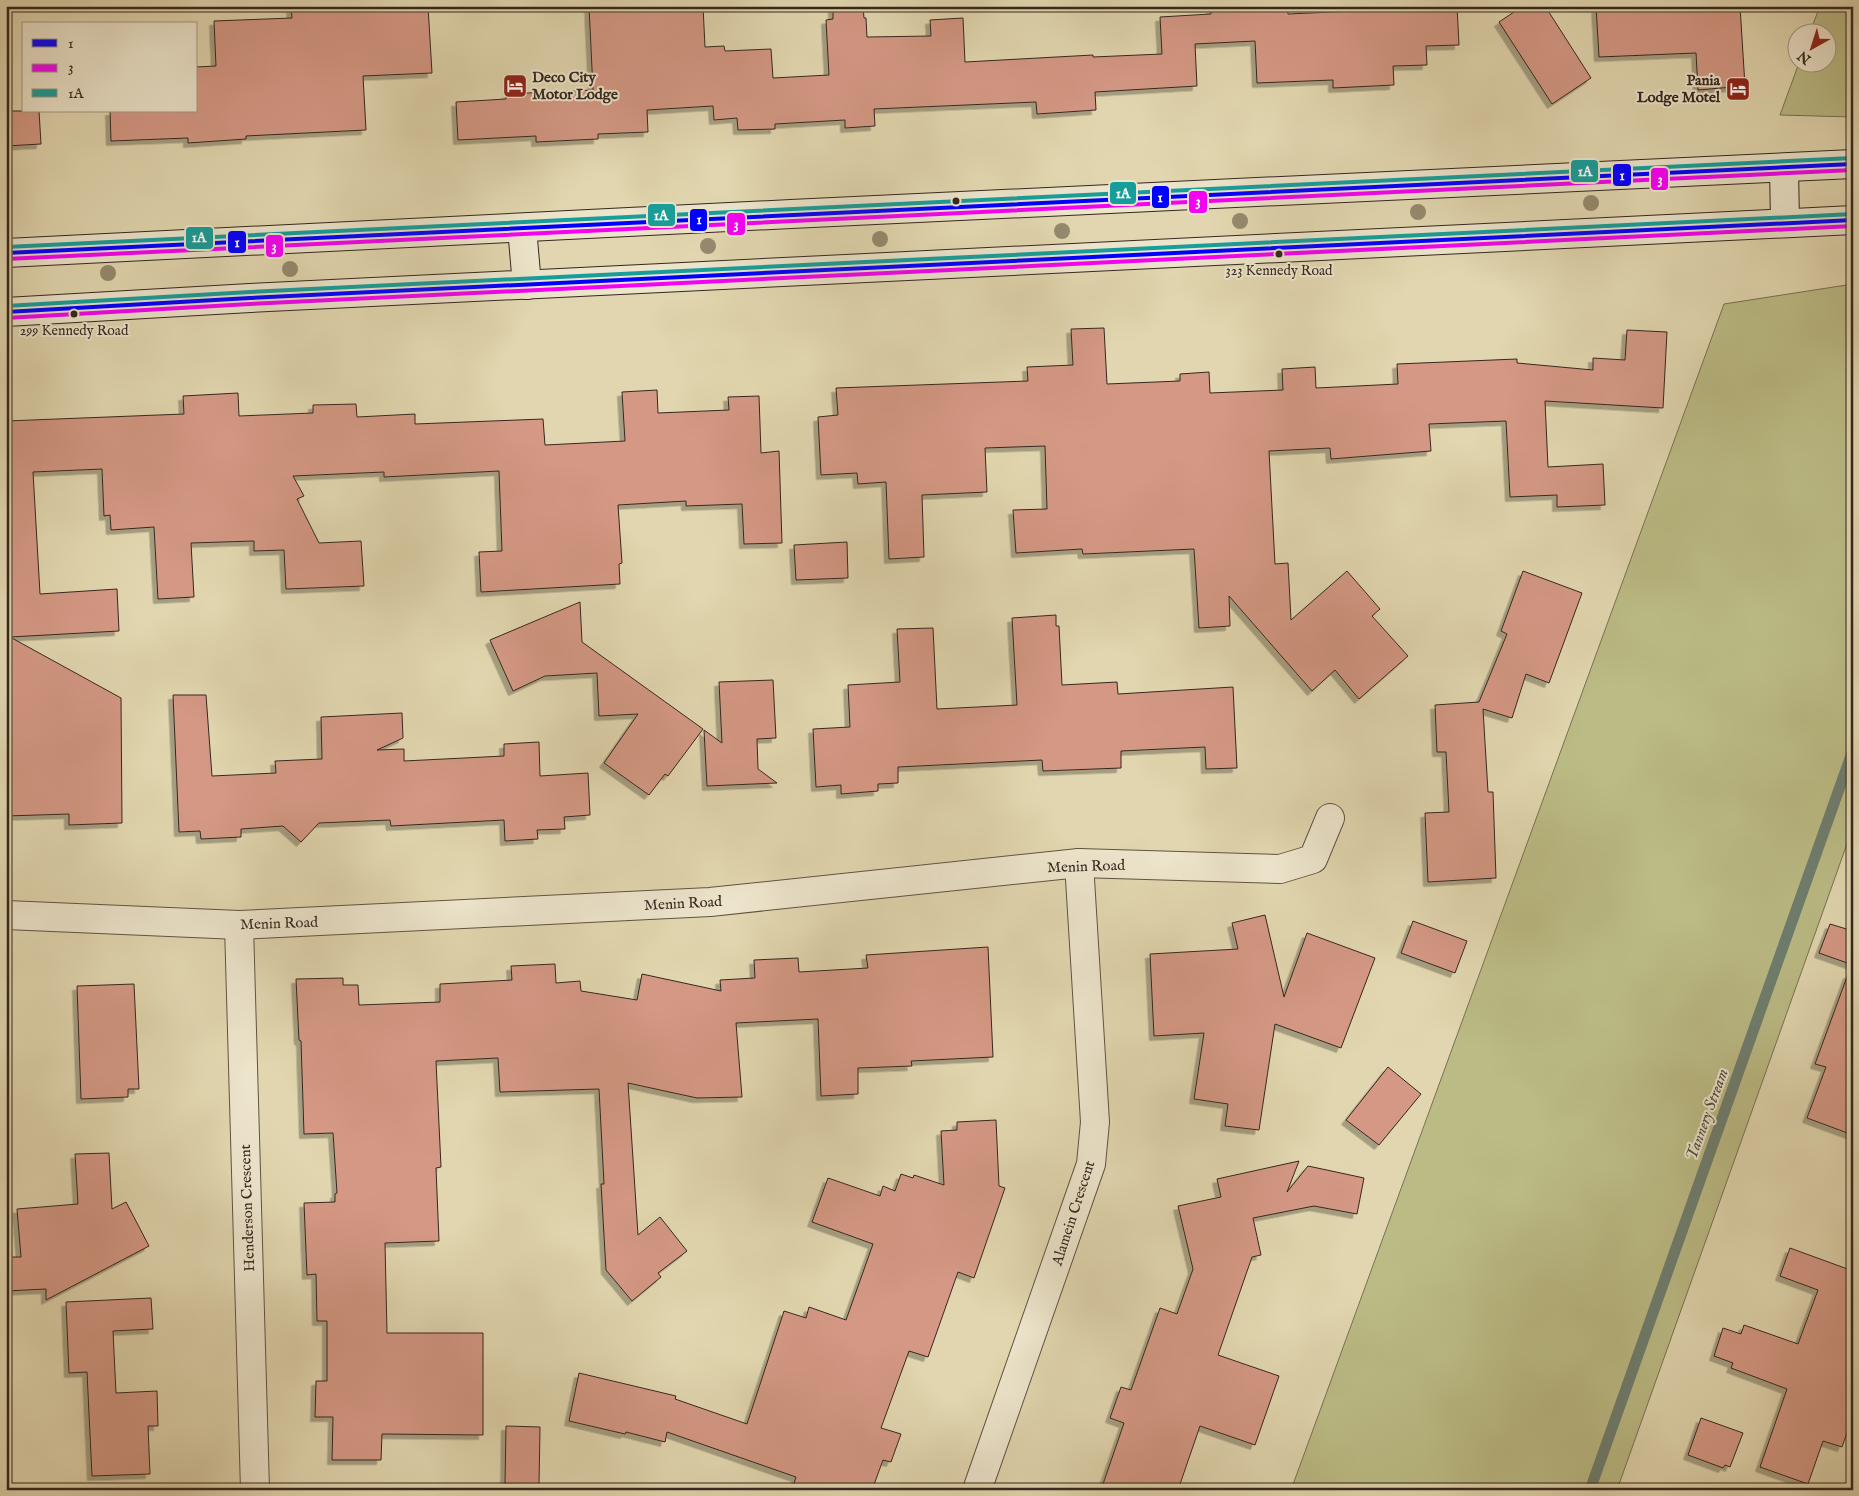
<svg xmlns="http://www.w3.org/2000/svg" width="1859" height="1496" font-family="'IM FELL English',serif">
	<defs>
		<filter id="shadow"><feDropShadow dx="-4.5" dy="4.5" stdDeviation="0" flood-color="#0004"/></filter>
	</defs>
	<rect width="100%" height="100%" fill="#e1d6af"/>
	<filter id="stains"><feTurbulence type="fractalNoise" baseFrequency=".004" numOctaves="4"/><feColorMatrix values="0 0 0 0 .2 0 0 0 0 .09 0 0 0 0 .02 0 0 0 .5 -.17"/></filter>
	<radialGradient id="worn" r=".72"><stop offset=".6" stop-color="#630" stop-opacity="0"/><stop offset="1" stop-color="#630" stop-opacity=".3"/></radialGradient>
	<!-- green -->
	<g fill="#bbbb85" stroke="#787152">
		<path d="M1820,6H1853V117L1780,115L1799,63L1826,62V32H1810Z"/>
		<path d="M1853,284V827L1617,1490H1291L1724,304Z"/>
	</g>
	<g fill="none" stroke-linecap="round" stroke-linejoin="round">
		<!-- stream -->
		<path stroke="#6f7f70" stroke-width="11" d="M1590,1490L1853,750"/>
	</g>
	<!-- building -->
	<g fill="#d49884" stroke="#36271e" filter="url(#shadow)">
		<path d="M291,6H428L432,73L363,76L366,130L246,136V139L188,143V138L111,141L110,111H196V67L216,66L214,21L292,18Z"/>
		<path d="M589,6H703L705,47L724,46L725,51L771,49L773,78L829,75L826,20L833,19V6H863L864,18H866L867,37L931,36L930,20L963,18L965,62L1093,55V57L1162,54L1160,17L1211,14V9L1276,6H1287L1288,14L1399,9V6H1457L1459,45L1426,46L1427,65L1393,66L1394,85L1333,88V80L1257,83L1255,41L1195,44L1197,86L1095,92L1096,110L1037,114L1036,102L874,109L875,126L845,128V120L775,124V129L738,130L737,118L714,120L713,106L647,110L648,132L598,134V139L536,142V136L458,140L456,102L506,99V94L593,90Z"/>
		<path d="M1523,6H1545L1591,78L1552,104L1499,22Z"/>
		<path d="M1596,6H1740L1745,86L1698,90L1696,53L1599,57Z"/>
		<path d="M6,111H39L41,144L6,146Z"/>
		<path d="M1104,328L1107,384L1180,381V374L1209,372L1210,393L1283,390L1282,369L1315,367L1316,388L1398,384L1397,364L1517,359V363L1593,370V358L1625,360L1627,330L1667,332L1663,408L1545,401L1548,467L1603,464L1605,505L1557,507V495L1510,497L1506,421L1429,424L1431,451L1331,459L1330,448L1269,451L1275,564L1288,563L1291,620L1347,571L1380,609L1372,616L1408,656L1359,699L1335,670L1312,691L1229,596L1230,626L1199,628L1194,549L1083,554L1082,549L1016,553L1013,510L1047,509L1045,446L985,448L987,492L922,495L924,557L889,559L886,482L858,484L857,473L821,475L818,417L838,415L836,388L1028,381L1027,367L1073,365L1071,329Z"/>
		<path d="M657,390L658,413L729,410L728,397L759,396L761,453L779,451L782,543L744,544L742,504L686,506V501L618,505L622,563L619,564L620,584L481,592L479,552L502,551L499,471L384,477V472L293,476L304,496L297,499L319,543L361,541L364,586L286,589L284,550L254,551V541L191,543L194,597L158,599L154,527L111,530L110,515L104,516L102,469L33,472L40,594L117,589L119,631L10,637L121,698L122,823L69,825V814L6,816V421L184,414L183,396L238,393L239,416L313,413V405L356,404L357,417L415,414V424L543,419L545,445L625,441L622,392Z"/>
		<path d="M847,542L848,578L796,580L794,545Z"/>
		<path d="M1523,571L1582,593L1549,683L1526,674L1512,718L1483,709L1488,792H1493L1496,878L1428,882L1425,813L1449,812L1446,752H1437L1435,705L1479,702L1507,634L1501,631Z"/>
		<path d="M580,602L582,642L703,729L668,776L665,774L649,795L604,763L638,714L599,716L597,673L545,676L513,691L490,640Z"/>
		<path d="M1056,615V626H1059L1062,685L1117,682L1118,694L1233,687L1237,768L1206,769L1205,747L1121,751V768L1043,771L1042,760L898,767V783L878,784V791L841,794V785L816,787L813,729L850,727L848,685L900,682L897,629L933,628L937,709L1017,705L1012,618Z"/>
		<path d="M773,680L776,738L757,739L758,769L777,783L707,786L704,730L722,743L719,682Z"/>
		<path d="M173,695H206L212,776L276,773L275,761L322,759L321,717L402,713L403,738L377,750L404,749V761L504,756V744L539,742L540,776L588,773L590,815L564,817L565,829L537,830L538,839L505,841L504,820L391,826L390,820L319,823L301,842L283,826L241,829V837L201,839L200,831L179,832Z"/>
		<path d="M1265,915L1284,997L1307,933L1375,958L1341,1048L1275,1024L1259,1130L1225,1126L1228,1104L1194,1099L1204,1033L1154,1036L1150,954L1238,949L1232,923Z"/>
		<path d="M1413,921L1467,941L1455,973L1401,953Z"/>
		<path d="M1830,924L1853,931V965L1819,953Z"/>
		<path d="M988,947L993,1057L911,1061L912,1066L858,1068V1094L821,1096L818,1019L736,1023L742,1097L697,1098L628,1083L638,1235L660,1217L687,1251L658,1273L661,1277L632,1301L606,1270L601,1184H604L599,1089L500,1092L498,1058L436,1061L441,1167L436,1168L439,1241L385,1243L387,1333H483V1435L382,1434L381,1460H332L333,1417H315L316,1381H327V1321H317L316,1274L307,1275L304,1203L335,1202V1194L337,1193L333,1133L304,1134L301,1041L299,1040L296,979L343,978V985H358L359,1005L440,1002V984L512,980L511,966L555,964L556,983L580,981L581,991L637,1000L642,974L721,991L720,980L755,978L754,960L798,958L799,972L868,968L866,955Z"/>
		<path d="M1848,974L1853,975V1135L1807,1118L1826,1067L1815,1064Z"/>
		<path d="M134,984L139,1089H128V1097L81,1099L77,986Z"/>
		<path d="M1388,1067L1421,1094L1379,1145L1346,1120Z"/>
		<path d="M996,1120L999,1186L1005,1188L974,1278L958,1272L928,1357L909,1351L881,1428L901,1434L891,1462L883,1460L872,1490H792L796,1477L667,1432L665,1442L626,1432L625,1434L569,1421L579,1373L676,1396L675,1399L747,1424L784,1311L806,1318L809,1307L846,1320L873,1244L812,1222L828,1178L880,1196L883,1186L895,1191L901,1174L913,1178L914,1175L944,1185L941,1131L957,1130V1122Z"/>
		<path d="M109,1153L112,1209L126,1202L149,1246L46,1300V1289L6,1291V1257H21L17,1209L78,1204L75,1154Z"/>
		<path d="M1299,1161L1287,1192L1308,1166L1364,1178L1357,1214L1314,1206L1253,1218L1261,1255L1252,1257L1218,1355L1279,1376L1255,1445L1200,1426L1178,1490H1101L1124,1423L1110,1418L1121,1387L1131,1390L1160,1308L1177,1314L1193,1269L1178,1206L1221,1197L1217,1179Z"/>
		<path d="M1790,1248L1853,1271V1416L1842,1447L1823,1441L1808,1484L1760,1467L1787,1389L1731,1368L1733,1363L1714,1356L1723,1328L1741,1334L1744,1325L1798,1344L1818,1290L1780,1276Z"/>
		<path d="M151,1298L153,1329L113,1331L116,1393L157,1391L158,1426H148L150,1474L92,1476L87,1372L69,1373L66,1302Z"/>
		<path d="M1701,1418L1743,1433L1730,1467L1725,1465L1723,1468L1688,1455Z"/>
		<path d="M506,1426L540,1427L539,1485L505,1484Z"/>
	</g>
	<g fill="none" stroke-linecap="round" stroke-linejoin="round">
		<defs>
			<g id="minor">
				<path d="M6,915L239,925L710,902L1079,863L1280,869L1313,859L1330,818"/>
				<path d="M239,925L255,1490"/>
				<path d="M977,1490L1091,1164L1095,1122L1079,863"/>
			</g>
			<g id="secondary">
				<path d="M1784,168L1785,223"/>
				<path d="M522,228L527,285"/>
				<path d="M6,253L791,214L1853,164"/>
				<path d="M6,312L250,298L1853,220"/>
			</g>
		</defs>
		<!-- minor casing -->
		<use href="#minor" stroke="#615342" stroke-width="30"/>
		<!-- secondary casing -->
		<use href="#secondary" stroke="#36271e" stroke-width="30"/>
		<!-- minor -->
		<use href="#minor" stroke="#ece4cb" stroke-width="28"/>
		<!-- secondary -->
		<use href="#secondary" stroke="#ece4cb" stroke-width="28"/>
		<defs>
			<g id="bus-1">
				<path d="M6,253L1853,164"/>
				<path d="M6,312L250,298L1853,220"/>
			</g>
			<g id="bus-2">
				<path d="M6,259L1853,170"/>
				<path d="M6,318L250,304L1853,226"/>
			</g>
			<g id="bus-3">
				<path d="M6,247L1853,158"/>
				<path d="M6,306L250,292L1853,214"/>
			</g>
		</defs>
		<!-- bus-1 casing -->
		<use href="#bus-1" stroke="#ece4cb" stroke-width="8"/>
		<!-- bus-2 casing -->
		<use href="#bus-2" stroke="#ece4cb" stroke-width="8"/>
		<!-- bus-3 casing -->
		<use href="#bus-3" stroke="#ece4cb" stroke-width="8"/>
		<!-- bus-1 -->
		<use href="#bus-1" stroke="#00f" stroke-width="4"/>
		<!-- bus-2 -->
		<use href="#bus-2" stroke="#f502f4" stroke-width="4"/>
		<!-- bus-3 -->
		<use href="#bus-3" stroke="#189e9a" stroke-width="4"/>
	</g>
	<!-- trees -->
	<g fill="#958a6e">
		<circle cx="1591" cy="203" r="8"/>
		<circle cx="1418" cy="212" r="8"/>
		<circle cx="1240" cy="221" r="8"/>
		<circle cx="1062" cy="231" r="8"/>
		<circle cx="880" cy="239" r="8"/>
		<circle cx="708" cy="246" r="8"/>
		<circle cx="290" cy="269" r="8"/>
		<circle cx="108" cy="273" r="8"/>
	</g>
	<!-- icons -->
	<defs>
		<symbol id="hotel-square" viewBox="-11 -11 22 22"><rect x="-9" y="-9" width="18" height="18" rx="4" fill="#8f2418" stroke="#ece4cb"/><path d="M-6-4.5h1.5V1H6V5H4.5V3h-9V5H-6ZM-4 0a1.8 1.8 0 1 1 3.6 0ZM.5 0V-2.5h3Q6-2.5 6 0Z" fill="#fff"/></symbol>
	</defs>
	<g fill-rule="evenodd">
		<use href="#hotel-square" x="501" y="72" width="28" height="28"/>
		<use href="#hotel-square" x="1724" y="75" width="28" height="28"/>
	</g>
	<!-- markers -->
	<g fill="#36271e" stroke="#ece4cb" stroke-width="2">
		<circle cx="956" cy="201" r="4.5"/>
		<circle cx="1279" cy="254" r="4.5"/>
		<circle cx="74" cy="314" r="4.5"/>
	</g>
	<g text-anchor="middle" stroke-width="4" stroke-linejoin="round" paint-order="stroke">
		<!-- bus labels -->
		<g font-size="14" fill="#36271e" stroke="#ece4cb">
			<text x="1279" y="275">323 Kennedy Road</text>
			<text x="74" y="335">299 Kennedy Road</text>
		</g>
		<!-- poi labels -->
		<g font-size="15" font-weight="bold" fill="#36271e" stroke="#ece4cb" text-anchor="start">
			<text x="532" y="82">Deco City<tspan x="532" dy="17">Motor Lodge</tspan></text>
			<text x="1720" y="85" text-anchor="end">Pania<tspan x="1720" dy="17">Lodge Motel</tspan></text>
		</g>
		<!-- street labels -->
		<g font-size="15" fill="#36271e" stroke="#ece4cb">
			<text transform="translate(1086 866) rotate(-2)" y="5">Menin Road</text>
			<text transform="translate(683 903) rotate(-3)" y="5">Menin Road</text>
			<text transform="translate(279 923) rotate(-2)" y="5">Menin Road</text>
			<text transform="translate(247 1208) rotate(-92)" y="5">Henderson Crescent</text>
			<text transform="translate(1073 1213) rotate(-72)" y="5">Alamein Crescent</text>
		</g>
		<!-- water labels -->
		<g font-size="16" font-style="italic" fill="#4e4c40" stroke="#ece4cb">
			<text transform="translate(1706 1114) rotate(-70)" y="6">Tannery Stream</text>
		</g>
	</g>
	<g stroke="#ece4cb" stroke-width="2">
		<rect x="1570" y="159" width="29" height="24" rx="5" fill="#189e9a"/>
		<rect x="1612" y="163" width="20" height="24" rx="5" fill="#00f"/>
		<rect x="1650" y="167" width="19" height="24" rx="5" fill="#f502f4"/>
		<rect x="1109" y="181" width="28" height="24" rx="5" fill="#189e9a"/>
		<rect x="1151" y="185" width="19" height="24" rx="5" fill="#00f"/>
		<rect x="1188" y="190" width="20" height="24" rx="5" fill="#f502f4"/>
		<rect x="647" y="203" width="29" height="24" rx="5" fill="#189e9a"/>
		<rect x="689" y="208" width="19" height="24" rx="5" fill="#00f"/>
		<rect x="726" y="212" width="20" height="24" rx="5" fill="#f502f4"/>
		<rect x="185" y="226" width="29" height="24" rx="5" fill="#189e9a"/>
		<rect x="227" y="230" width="20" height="24" rx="5" fill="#00f"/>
		<rect x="265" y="234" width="19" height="24" rx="5" fill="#f502f4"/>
	</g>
	<g font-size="14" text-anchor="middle" font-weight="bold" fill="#fff">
		<text x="1585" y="176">1A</text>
		<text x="1622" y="180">1</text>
		<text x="1660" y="184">3</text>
		<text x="1123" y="198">1A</text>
		<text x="1160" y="202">1</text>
		<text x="1198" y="206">3</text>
		<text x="661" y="220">1A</text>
		<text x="699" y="224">1</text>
		<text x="736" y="229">3</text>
		<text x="199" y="242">1A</text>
		<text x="237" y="247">1</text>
		<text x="274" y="251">3</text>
	</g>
	<!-- margin -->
	<rect width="1859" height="1496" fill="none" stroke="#e1d6af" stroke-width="25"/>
	<rect x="8" y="8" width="1844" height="1481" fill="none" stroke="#36271e" stroke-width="2.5"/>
	<rect x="12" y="12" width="1834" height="1471" fill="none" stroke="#36271e"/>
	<!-- legend -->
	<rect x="22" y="22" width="175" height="90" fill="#ece4cb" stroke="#a39886"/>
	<rect x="32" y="39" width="25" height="8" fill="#0000ff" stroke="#a39886"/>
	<text x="68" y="48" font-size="15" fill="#36271e">1</text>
	<rect x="32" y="64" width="25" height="8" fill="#f502f4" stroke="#a39886"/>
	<text x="68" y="72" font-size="15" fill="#36271e">3</text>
	<rect x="32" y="89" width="25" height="8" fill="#189e9a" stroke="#a39886"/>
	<text x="68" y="98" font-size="15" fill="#36271e">1A</text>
	<!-- north arrow -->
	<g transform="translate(1812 48) rotate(219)"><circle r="24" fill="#ece4cb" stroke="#a39886"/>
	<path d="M0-4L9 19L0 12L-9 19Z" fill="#8f2418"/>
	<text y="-8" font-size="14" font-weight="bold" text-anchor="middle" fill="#36271e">N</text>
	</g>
	<rect width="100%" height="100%" filter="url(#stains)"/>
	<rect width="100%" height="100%" fill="url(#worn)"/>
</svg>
